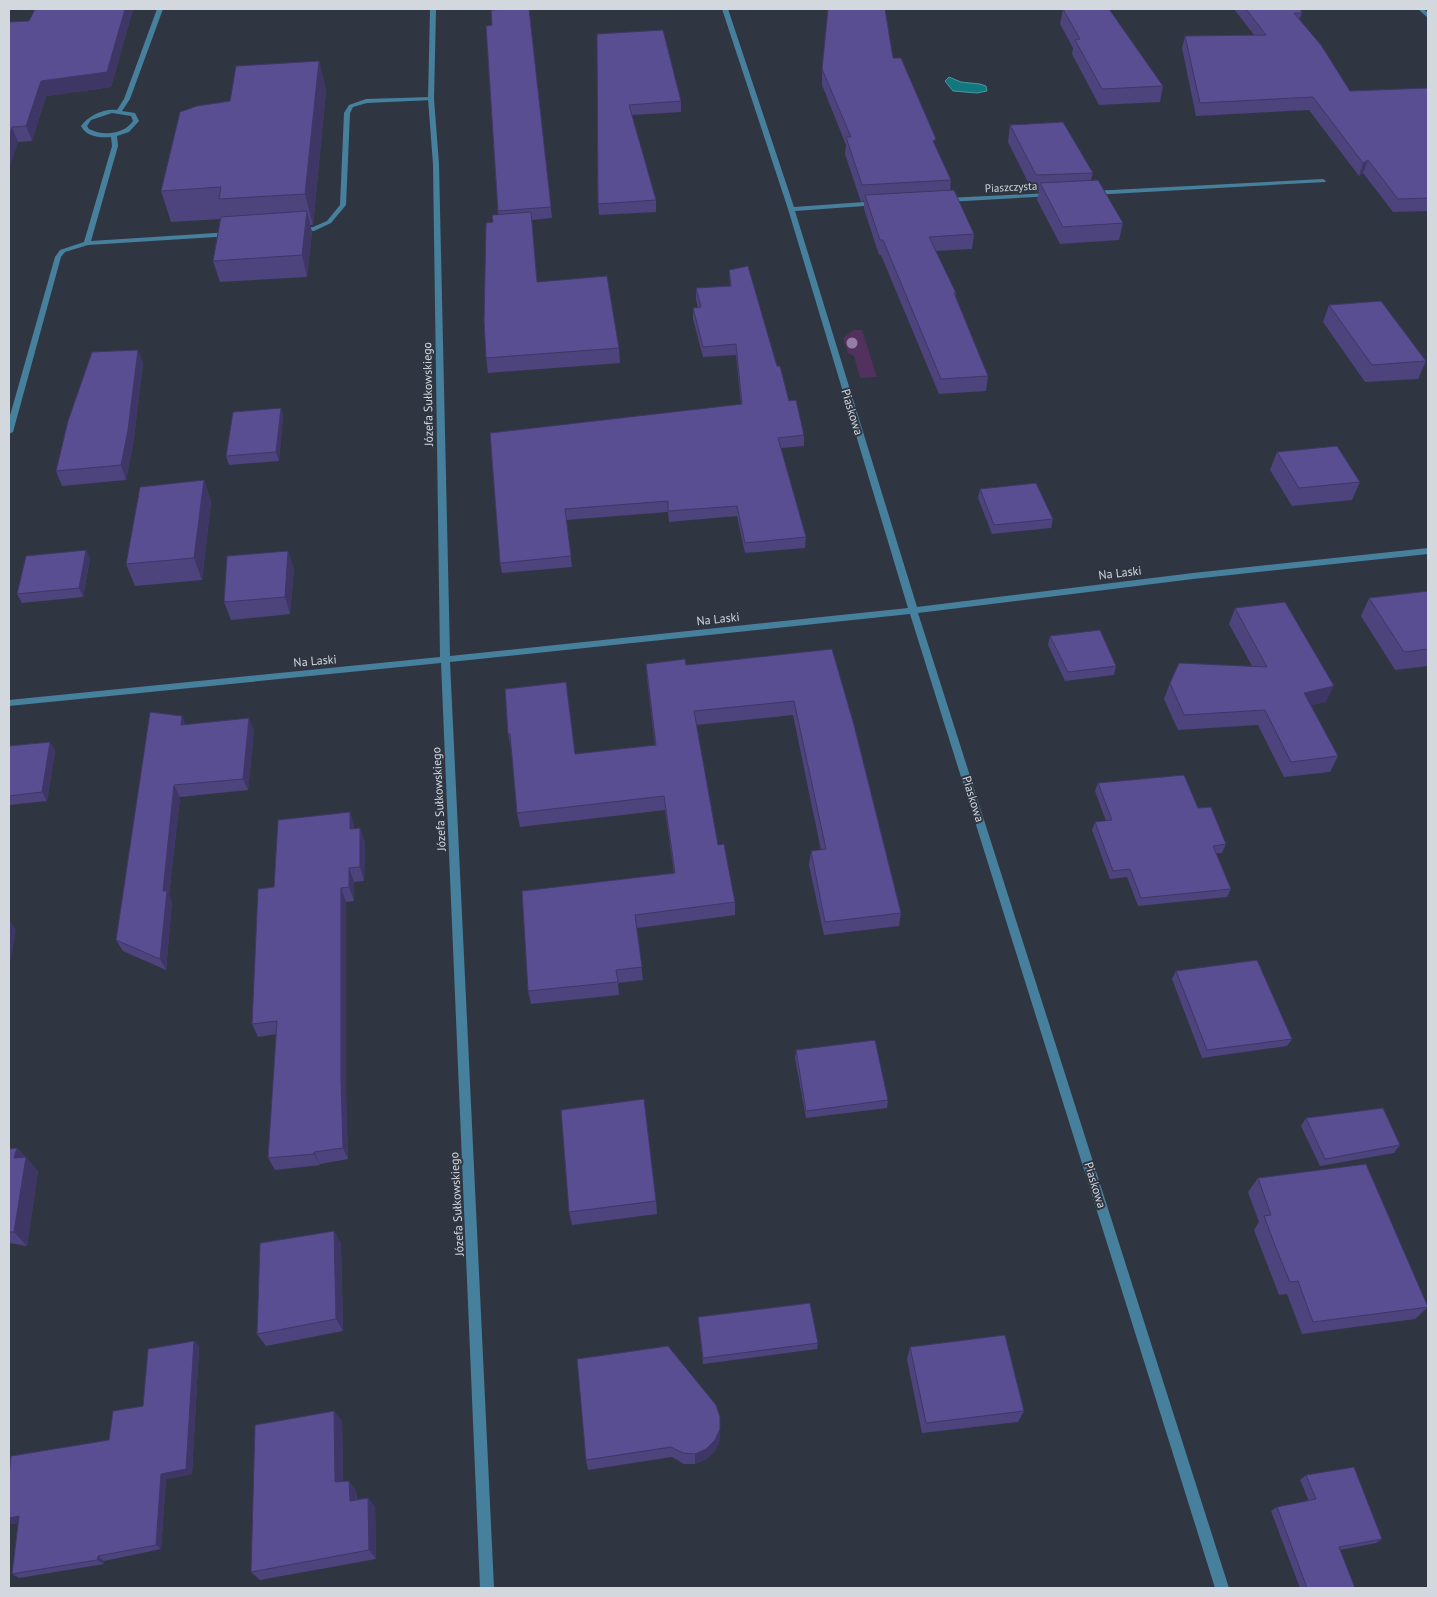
<svg xmlns="http://www.w3.org/2000/svg" width="1437" height="1597" font-family="'PT Sans',sans-serif">
	<rect width="100%" height="100%" fill="#2f3641"/>
	<!-- green -->
	<path fill="#53315e" d="M854,330H862L877,377L860,378L854,356L848,353L843,338Z"/>
	<!-- water -->
	<path fill="#12787f" stroke="#4c959c" d="M949,77L961,82L980,84L986,86L987,91L977,93L953,91L945,81Z"/>
	<g fill="none" stroke-linecap="round" stroke-linejoin="round">
		<!-- service -->
		<g fill="#47809d" fill-rule="evenodd">
			<path d="M157,9H163L130,99L122,111L135,113L139,121L129,132L117,136L118,146L91,241L231,232L234,234L231,236L88,245L65,252L60,258H56L55,257L60,250L84,242L112,146L111,137C100,138 86,137 81,126C88,116 104,108 117,110L124,99ZM112,113L131,116L133,121C123,135 103,136 89,129L87,126L91,120Z"/>
			<path d="M431,97L434,99L433,100L367,103L353,107L350,113L346,205L331,223L314,231H296V229L313,227L327,221L340,205L344,113L349,105L366,99Z"/>
		</g>
		<!-- minor -->
		<g fill="#47809d" fill-rule="evenodd">
			<path d="M430,9H436L434,99L439,164L450,656L908,608L788,209L722,9H728L794,207L878,201L881,203L878,205L795,211L917,607L1193,573L1428,548V554L1193,579L918,613L1229,1588H1215L910,614L450,662L494,1588H480L441,663L9,706V700L440,657L433,164L428,99Z"/>
			<path d="M1418,9H1424L1428,13V18Z"/>
			<path d="M1323,179L1326,181L1325,182L1092,195L1089,193L1092,191Z"/>
			<path d="M1050,193L1052,194V196L947,202L944,200L947,198Z"/>
			<path d="M58,255L61,257L13,432L9,434V419L55,257Z"/>
		</g>
	</g>
	<!-- trees -->
	<circle fill="#967da8" cx="852" cy="343" r="5.5"/>
	<!-- wall -->
	<g fill="#4d437d">
		<path d="M35,9H133L111,87L46,96L32,141L18,142L9,168V22L29,21Z"/>
		<path d="M529,9L552,218L532,220L537,282L619,348L620,363L488,373L486,358L493,222L498,215L486,26L492,25Z"/>
		<path d="M1063,9L1163,86L1160,102L1099,105L1072,54L1073,48L1060,24Z"/>
		<path d="M1234,9H1300L1302,13L1299,20L1350,91L1428,88V211L1393,212L1363,173L1359,176L1309,110L1196,116L1182,48L1185,36L1254,35Z"/>
		<path d="M597,34L681,101V112L632,115L656,200V212L599,215L598,204Z"/>
		<path d="M893,58L935,145L951,180L950,190L974,234L972,249L936,251L956,293V297L988,376L986,391L939,394L881,255H879L864,209V201L861,202L845,154L846,145L822,85V69Z"/>
		<path d="M319,61L326,91L313,225H310L312,232L307,277L220,282L213,261L220,219L171,222L161,191L230,101Z"/>
		<path d="M1010,125L1093,173L1091,180L1123,223L1119,240L1060,244L1037,200L1039,192H1033L1008,142Z"/>
		<path d="M729,270L777,366L789,401L804,435V446L781,448L806,537L805,548L745,553L737,516L669,522L668,512L566,520L572,567L502,573L500,563L490,433L741,405L736,355L703,357L693,319V308H698L696,299V288L730,286Z"/>
		<path d="M1329,305L1426,361L1418,379L1365,382L1323,322Z"/>
		<path d="M138,350L143,364L133,445L126,480L62,486L56,471Z"/>
		<path d="M281,408L283,417L279,461L229,465L226,456Z"/>
		<path d="M1277,452L1360,482L1352,500L1292,506L1270,470Z"/>
		<path d="M204,480L211,502L202,580L135,586L126,564Z"/>
		<path d="M980,489L1053,519L1051,528L992,534L978,498Z"/>
		<path d="M86,550L90,559L83,597L22,603L17,594Z"/>
		<path d="M294,568L290,614L231,620L224,602Z"/>
		<path d="M1428,591V666L1395,670L1361,616L1369,598Z"/>
		<path d="M1235,608L1326,702L1311,705L1338,756L1330,772L1284,777L1258,725L1178,730L1164,699L1170,683L1252,666L1229,624Z"/>
		<path d="M1050,636L1116,666L1114,675L1065,681L1048,645Z"/>
		<path d="M832,649L901,913L899,926L824,935L809,865L811,851L821,850L793,715L696,725L718,845L735,902V915L637,928L643,980L618,983L619,995L531,1004L528,991L674,873L665,810L520,827L517,813L512,749H511L508,734L505,689L575,754L655,745L647,679L646,664L686,665Z"/>
		<path d="M182,716L185,724L254,730L248,790L180,797L169,895L172,902L166,970L123,951L116,940Z"/>
		<path d="M50,742L55,751L47,801L9,805V746Z"/>
		<path d="M1098,783L1198,808L1226,844L1222,853H1216L1231,889L1227,897L1138,906L1127,877L1110,879L1092,830L1095,822L1106,821L1095,791Z"/>
		<path d="M350,812L354,826V829L365,842L364,881L354,882V901L346,902V1094L348,1159L320,1164V1165L275,1170L268,1158L277,1034L258,1037L252,1024L274,887Z"/>
		<path d="M1176,971L1292,1039L1287,1046L1202,1058L1172,979Z"/>
		<path d="M796,1050L888,1100L887,1108L806,1118L795,1058Z"/>
		<path d="M1306,1118L1400,1145L1394,1153L1320,1166L1301,1126Z"/>
		<path d="M17,1148L38,1171L27,1246L9,1243V1149Z"/>
		<path d="M1258,1178L1428,1307L1415,1319L1302,1334L1287,1294L1279,1295L1254,1230L1259,1222L1248,1192Z"/>
		<path d="M656,1201L657,1214L572,1225L569,1212Z"/>
		<path d="M334,1231L341,1244L343,1331L266,1346L257,1334Z"/>
		<path d="M698,1317L818,1343L817,1349L703,1364Z"/>
		<path d="M194,1341L199,1347L192,1474L166,1479L161,1549L104,1561V1564L19,1578L12,1574L18,1523L11,1524L109,1440L143,1406Z"/>
		<path d="M910,1347L1024,1411L1018,1422L922,1433L907,1359Z"/>
		<path d="M334,1411L342,1422L343,1481L356,1490L357,1499L368,1498L375,1507L376,1559L260,1580L251,1572Z"/>
		<path d="M720,1440L715,1451L706,1459L695,1464H684L672,1457L588,1470L586,1460Z"/>
		<path d="M1306,1475L1382,1539L1376,1543L1340,1550L1355,1588H1300L1271,1511L1277,1507L1309,1501L1300,1480Z"/>
	</g>
	<!-- shaded-wall -->
	<g fill="#3e3766">
		<path d="M125,9H133L111,87L46,96L32,141L26,126L41,81Z"/>
		<path d="M319,61L326,91L313,225L305,194Z"/>
		<path d="M12,127L18,142L9,168V136Z"/>
		<path d="M1368,160L1363,173L1359,176L1363,163Z"/>
		<path d="M307,211L312,232L307,277L302,255Z"/>
		<path d="M138,350L143,364L133,445L126,480L121,465Z"/>
		<path d="M281,408L283,417L279,461L276,452Z"/>
		<path d="M204,480L211,502L202,580L194,558Z"/>
		<path d="M86,550L90,559L83,597L79,588Z"/>
		<path d="M288,551L294,568L290,614L285,597Z"/>
		<path d="M1334,686L1326,702L1297,709L1304,693Z"/>
		<path d="M182,716L187,728L181,725Z"/>
		<path d="M249,718L254,730L248,790L243,779Z"/>
		<path d="M50,742L55,751L47,801L42,792Z"/>
		<path d="M174,785L180,797L169,895L172,902L166,970L160,959L163,891Z"/>
		<path d="M350,812L354,826V843L350,829Z"/>
		<path d="M360,828L365,842L364,881L360,867Z"/>
		<path d="M349,868L354,882V901L349,887Z"/>
		<path d="M341,888L346,902V1094L348,1159L343,1148L341,1082Z"/>
		<path d="M9,919L16,930L9,970Z"/>
		<path d="M17,1148L26,1159V1157L38,1171L27,1246L14,1232V1158Z"/>
		<path d="M314,1152L320,1164V1165L314,1154Z"/>
		<path d="M334,1231L341,1244L343,1331L336,1319Z"/>
		<path d="M194,1341L199,1347L192,1474L166,1479L161,1549L156,1545L161,1474Z"/>
		<path d="M334,1411L342,1422L343,1492L335,1482Z"/>
		<path d="M720,1429V1440L715,1451L706,1459L695,1464V1454Z"/>
		<path d="M349,1481L356,1490L357,1510L350,1501Z"/>
		<path d="M368,1498L375,1507L376,1559L369,1550Z"/>
		<path d="M19,1516L26,1521L11,1524L9,1523V1518Z"/>
		<path d="M98,1556L104,1561V1564L97,1560Z"/>
	</g>
	<!-- building -->
	<g fill="#594e91" stroke="#3e3766">
		<path d="M35,9H125L107,72L41,81L26,126L12,127L9,136V22L29,21Z"/>
		<path d="M508,9H529L551,207L498,211L486,26L492,25L491,10Z"/>
		<path d="M828,9H885L893,58H901L936,139L933,141L951,180L862,185L846,137H851L822,69Z"/>
		<path d="M1063,9H1109L1163,86L1102,89L1075,40L1080,39Z"/>
		<path d="M1246,9H1300L1302,13H1294L1321,45L1350,91L1428,88V198L1398,199L1368,160L1363,163L1313,97L1200,103L1185,36L1266,35Z"/>
		<path d="M663,30L681,101L629,105L656,200L598,204L597,34Z"/>
		<path d="M319,61L305,194L219,199L221,187L161,191L180,112L197,106L230,101L236,66Z"/>
		<path d="M1063,122L1093,173L1036,175L1010,125Z"/>
		<path d="M1098,180L1123,223L1063,227L1040,183Z"/>
		<path d="M954,190L974,234L929,237L956,293H954L988,376L941,379L883,240H880L865,195Z"/>
		<path d="M307,211L302,255L213,261L221,217Z"/>
		<path d="M531,212L537,282L607,276L619,348L486,358L484,321L486,223L493,222L492,215Z"/>
		<path d="M748,266L777,366H780L789,401L796,400L804,435L778,438L806,537L745,543L737,506L668,511V501L565,509L571,556L500,563L490,433L742,404L736,344L703,347L693,308L701,307L696,288L731,286L729,270Z"/>
		<path d="M1381,301L1426,361L1372,365L1329,305Z"/>
		<path d="M138,350L128,430L121,465L56,471L68,421L92,352Z"/>
		<path d="M281,408L276,452L226,456L233,412Z"/>
		<path d="M1337,446L1360,482L1299,488L1277,452Z"/>
		<path d="M204,480L194,558L126,564L140,487Z"/>
		<path d="M1036,483L1053,519L994,525L980,489Z"/>
		<path d="M86,550L79,588L17,594L26,556Z"/>
		<path d="M288,551L285,597L224,602L227,556Z"/>
		<path d="M1428,591V649L1404,652L1369,598Z"/>
		<path d="M1285,602L1334,686L1304,693L1338,756L1291,762L1265,710L1184,715L1170,683L1179,663L1267,667L1235,608Z"/>
		<path d="M1100,630L1116,666L1068,672L1050,636Z"/>
		<path d="M832,649L854,725L901,913L825,922L811,851L826,849L794,701L694,711L718,845L724,844L735,902L635,915L642,967L616,970L618,982L528,991L522,891L675,873L664,796L517,813L510,734H508L505,689L566,682L575,754L656,745L646,664L685,659L686,665Z"/>
		<path d="M150,712L182,716L181,725L249,718L243,779L174,785L163,891H167L160,959L116,940Z"/>
		<path d="M50,742L42,792L9,796V746Z"/>
		<path d="M1184,775L1198,808L1211,807L1226,844L1213,846L1231,889L1141,898L1130,869L1113,871L1095,822L1112,820L1098,783Z"/>
		<path d="M350,812V829L360,828V867L349,868V887L341,888V1082L343,1148L314,1152V1154L268,1158L277,1021L252,1024L258,889L274,887L278,820Z"/>
		<path d="M1257,960L1292,1039L1207,1050L1176,971Z"/>
		<path d="M875,1040L888,1100L806,1111L796,1050Z"/>
		<path d="M644,1099L656,1201L569,1212L561,1110Z"/>
		<path d="M1383,1108L1400,1145L1325,1159L1306,1118Z"/>
		<path d="M17,1148L14,1158L26,1157L14,1232H9V1149Z"/>
		<path d="M1366,1164L1428,1307L1313,1322L1298,1281L1290,1282L1276,1248L1264,1216L1271,1215L1258,1178Z"/>
		<path d="M334,1231L336,1319L257,1334L260,1243Z"/>
		<path d="M810,1303L818,1343L703,1358L698,1317Z"/>
		<path d="M1005,1335L1024,1411L926,1423L910,1347Z"/>
		<path d="M194,1341L186,1469L161,1474L156,1545L98,1556L97,1560L12,1574L19,1516L9,1518V1476L11,1456L109,1440L113,1411L143,1406L148,1349Z"/>
		<path d="M668,1346L716,1405L720,1417V1429L715,1440L706,1449L695,1454L683,1453L671,1447L586,1460L577,1359Z"/>
		<path d="M334,1411L335,1482L349,1481L350,1501L368,1498L369,1550L251,1572L255,1425Z"/>
		<path d="M1354,1467L1382,1539L1339,1547L1355,1588H1307L1277,1507L1316,1499L1306,1475Z"/>
	</g>
	<g text-anchor="middle" stroke-width="4" stroke-linejoin="round" paint-order="stroke">
		<!-- far-street labels -->
		<g font-size="11" fill="#d3d8df" stroke="#2f3641">
			<text transform="translate(1011 187) rotate(-3)" y="4">Piaszczysta</text>
		</g>
		<!-- street labels -->
		<g font-size="12" fill="#d3d8df" stroke="#2f3641">
			<text transform="translate(428 394) rotate(-91)" y="4">Józefa Sułkowskiego</text>
			<text transform="translate(852 412) rotate(73)" y="4">Piaskowa</text>
			<text transform="translate(1120 573) rotate(-7)" y="4">Na Laski</text>
			<text transform="translate(718 619) rotate(-6)" y="4">Na Laski</text>
			<text transform="translate(315 661) rotate(-5)" y="4">Na Laski</text>
			<text transform="translate(439 799) rotate(-93)" y="4">Józefa Sułkowskiego</text>
			<text transform="translate(973 799) rotate(73)" y="4">Piaskowa</text>
			<text transform="translate(1095 1185) rotate(73)" y="4">Piaskowa</text>
			<text transform="translate(457 1204) rotate(-93)" y="4">Józefa Sułkowskiego</text>
		</g>
	</g>
	<!-- border -->
	<rect width="1437" height="1597" fill="none" stroke="#d3d8df" stroke-width="20"/>
</svg>
